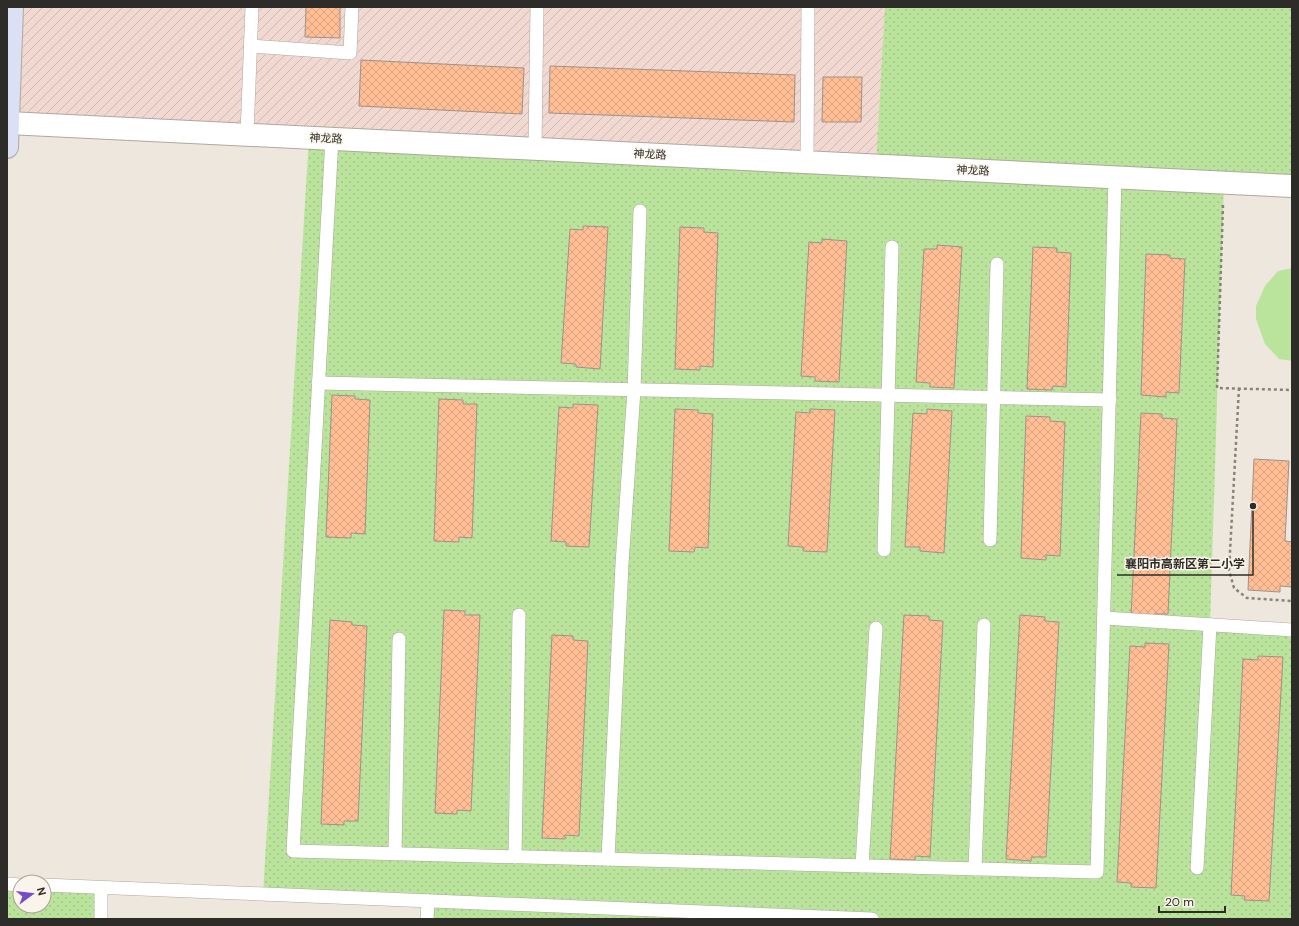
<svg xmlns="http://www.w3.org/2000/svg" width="1299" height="926" font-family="'DM Sans','Noto Sans SC',sans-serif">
	<defs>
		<pattern id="industrial-furrows" width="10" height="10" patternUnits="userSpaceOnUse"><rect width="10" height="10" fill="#f1d8d0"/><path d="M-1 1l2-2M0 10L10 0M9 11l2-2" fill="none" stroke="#cfbab3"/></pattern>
		<pattern id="green-dots" width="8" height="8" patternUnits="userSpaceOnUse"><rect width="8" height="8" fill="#bae49b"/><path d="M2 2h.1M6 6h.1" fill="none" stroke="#a0c486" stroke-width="1.8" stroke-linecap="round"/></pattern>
		<pattern id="building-cross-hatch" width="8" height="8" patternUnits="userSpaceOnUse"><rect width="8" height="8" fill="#ffbe94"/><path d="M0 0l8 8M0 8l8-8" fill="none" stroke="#dba380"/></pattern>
	</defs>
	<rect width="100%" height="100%" fill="#eee7dd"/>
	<!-- industrial -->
	<path fill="url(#industrial-furrows)" d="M12,7H886L876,165L8,123Z"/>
	<!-- green -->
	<g fill="url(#green-dots)">
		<path d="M885,7H1292V186L1224,182L1210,624L1292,630V919H427L428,901L263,894L309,137L876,165Z"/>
		<path d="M7,884L20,885V906H44V885L101,888V919H7Z"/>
	</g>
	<!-- pitch -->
	<path fill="#bae49b" d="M1292,268V361L1279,359L1265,344L1256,319V306L1265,286L1278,271Z"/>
	<!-- building -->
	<g fill="url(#building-cross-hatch)" stroke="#9d928c">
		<path d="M306,7H340V38L305,37Z"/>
		<path d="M361,60L524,68L522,114L359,106Z"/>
		<path d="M550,66L795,75L794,122L549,113Z"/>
		<path d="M823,77H862L861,122H822Z"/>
		<path d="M583,226L608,227L600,369L576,367V364L561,363L570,229L583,230Z"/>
		<path d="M680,227L704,228V232L718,233L713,367L700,366V370L675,369Z"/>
		<path d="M822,239L847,241L839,382L815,381V377L801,376L809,242L822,243Z"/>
		<path d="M937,245L962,247L954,388L930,387V383L916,382L924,249H937Z"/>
		<path d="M1033,247L1057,248L1056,252L1071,253L1066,387L1053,386L1052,390L1027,389Z"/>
		<path d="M1146,254L1170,255V258L1185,259L1179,393L1166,392V397L1141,395Z"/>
		<path d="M332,395L355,396V399L370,400L365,534L351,533V538L326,537Z"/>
		<path d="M439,399L463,400V404H477L472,538L459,537V542L434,541Z"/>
		<path d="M573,404L598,405L589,547L566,546V542L551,541L559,407L573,408Z"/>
		<path d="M675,409L698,410V413L713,414L708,548L695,547L694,552L669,551Z"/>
		<path d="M810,409L835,410L827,552L803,551V547L788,546L796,412L810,413Z"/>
		<path d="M927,409L952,411L944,553L920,551V547H905L913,413L927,414Z"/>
		<path d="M1141,413L1162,414V418L1177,419L1168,614H1154V617L1131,616Z"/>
		<path d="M1026,416L1050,417V421L1065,422L1060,556L1046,555V560L1021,558Z"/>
		<path d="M1254,459L1289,461L1285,541L1292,542V587L1280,586V592L1248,590Z"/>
		<path d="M444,610L465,611V615H480L471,811L457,810V814L435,813Z"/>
		<path d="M904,615L929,616V620L943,621L930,857L915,856V860L890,859Z"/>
		<path d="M1020,615L1045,617V621L1059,622L1046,857H1032L1031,861L1006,859Z"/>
		<path d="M330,620L352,622V625L367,626L358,821H344V825L321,824Z"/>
		<path d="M552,635L573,636V640L588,641L579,836L565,835V839L542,838Z"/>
		<path d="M1145,643L1169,644L1156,888L1131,887V883L1117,882L1130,646L1145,647Z"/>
		<path d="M1258,656L1283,657L1269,901L1244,900L1245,896L1231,895L1243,659L1258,660Z"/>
	</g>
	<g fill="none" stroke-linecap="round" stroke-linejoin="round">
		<defs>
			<g id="lane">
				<path d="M251,46L350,53L352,7"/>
				<path d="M247,134L252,7"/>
				<path d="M332,138L293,851L1097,872L1115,177"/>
				<path d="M535,148L537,7"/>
				<path d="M807,162L808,7"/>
				<path d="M318,383L1110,400"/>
				<path d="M990,540L997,264"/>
				<path d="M884,550L892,247"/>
				<path d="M1104,618L1292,630"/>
				<path d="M395,853L399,639"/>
				<path d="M515,857L519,615"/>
				<path d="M608,859L622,564L634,390L640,211"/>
				<path d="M862,866L876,628"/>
				<path d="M1197,868L1210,625"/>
				<path d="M975,869L984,625"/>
				<path d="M7,884L20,885"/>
				<path d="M44,885L872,919"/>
				<path d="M101,919V888"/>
				<path d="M427,919L428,901"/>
			</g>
			<path id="street" d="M8,123L1292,186"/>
			<path id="secondary" d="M7,147L12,7"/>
		</defs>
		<!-- lane casing -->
		<use href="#lane" stroke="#aea89e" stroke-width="14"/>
		<!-- street casing -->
		<use href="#street" stroke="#aea89e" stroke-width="24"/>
		<!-- secondary casing -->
		<use href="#secondary" stroke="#aea89e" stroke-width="24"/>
		<!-- path -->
		<g stroke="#87837c" stroke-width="2.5" stroke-dasharray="3 3" stroke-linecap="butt">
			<path d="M1223,205L1217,388L1292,390"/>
			<path d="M1239,388L1229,570L1234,588L1247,598L1292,601"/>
		</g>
		<!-- lane -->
		<use href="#lane" stroke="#fff" stroke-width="13"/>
		<!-- street -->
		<use href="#street" stroke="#fff" stroke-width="22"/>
		<!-- secondary -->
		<use href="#secondary" stroke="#dbe0f4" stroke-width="22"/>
	</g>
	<g text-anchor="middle" stroke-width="3" stroke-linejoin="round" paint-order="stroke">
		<!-- street labels -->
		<g font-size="11" fill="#2e2c28" stroke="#fbf4ea">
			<text transform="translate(326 138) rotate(3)" y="4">神龙路</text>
			<text transform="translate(650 154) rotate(3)" y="4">神龙路</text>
			<text transform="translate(973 170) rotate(3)" y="4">神龙路</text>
		</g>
	</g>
	<!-- callouts -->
	<path fill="none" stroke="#2e2c28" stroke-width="1.5" d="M1253 506L1253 575H1117"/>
	<circle fill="#2e2c28" stroke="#fbf4ea" stroke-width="1.5" cx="1253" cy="506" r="4"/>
	<g font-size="12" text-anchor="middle" font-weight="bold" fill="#2e2c28" stroke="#fbf4ea" stroke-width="3" stroke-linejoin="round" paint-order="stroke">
		<text x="1185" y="568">襄阳市高新区第二小学</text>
	</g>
	<!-- border -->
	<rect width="1299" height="926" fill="none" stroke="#2e2c28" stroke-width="16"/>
	<!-- north arrow -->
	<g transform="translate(32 894) rotate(75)"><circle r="19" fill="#fbf4ea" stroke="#a9a49c"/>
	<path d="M0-3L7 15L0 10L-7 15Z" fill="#774dc6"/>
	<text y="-6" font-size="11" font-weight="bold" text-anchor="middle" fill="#2e2c28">N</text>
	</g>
	<!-- scale -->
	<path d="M1159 906v6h66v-6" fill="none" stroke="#2e2c28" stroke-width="2"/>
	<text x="1165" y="906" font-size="12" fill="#2e2c28" stroke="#fbf4ea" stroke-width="3" paint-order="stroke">20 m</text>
</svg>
